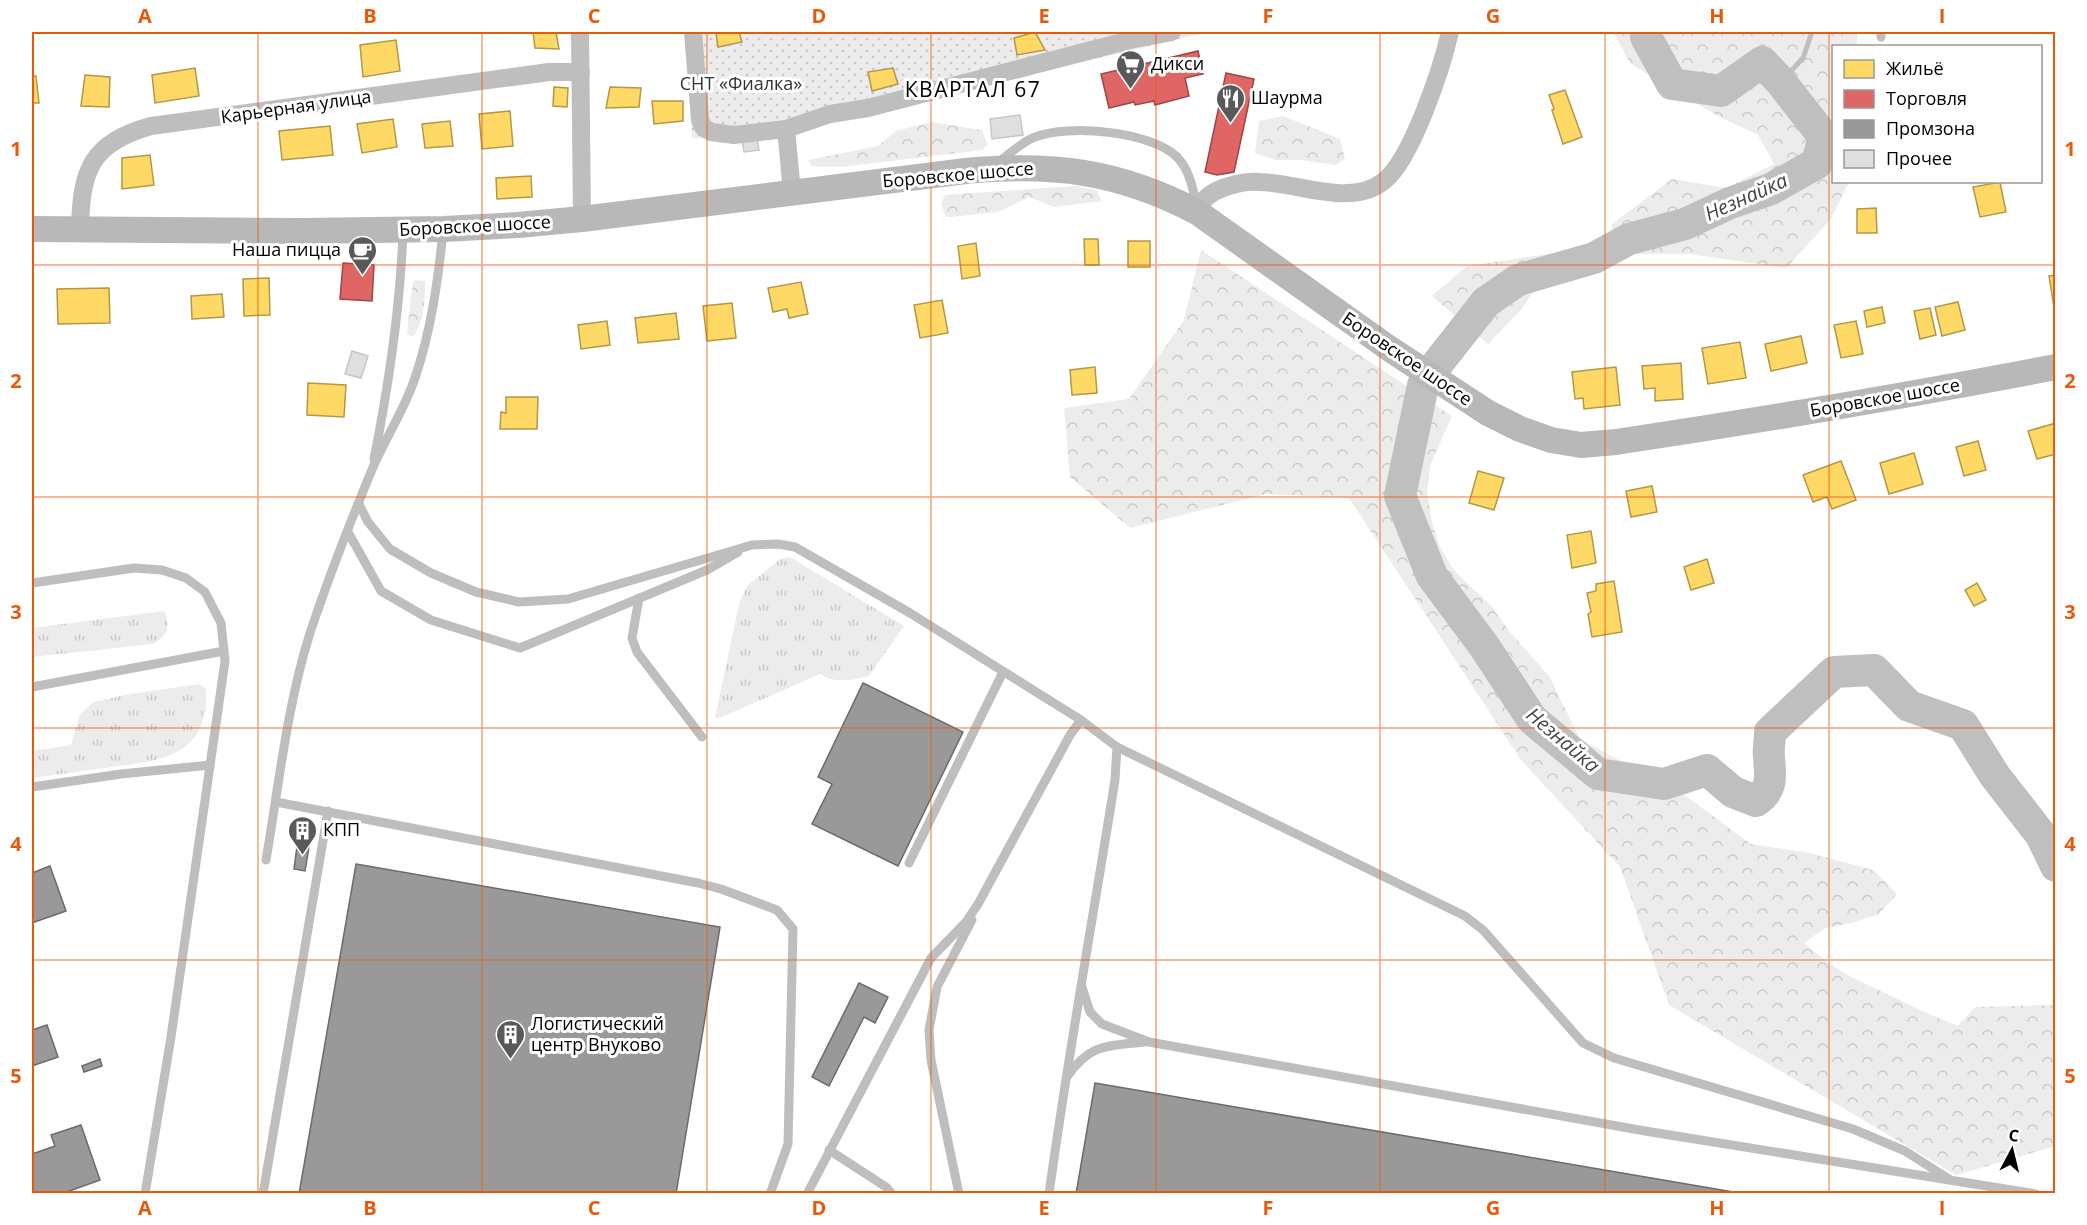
<svg xmlns="http://www.w3.org/2000/svg" width="2087" height="1225" font-family="'Open Sans',sans-serif">
	<defs>
		<pattern id="grass-tufts" width="24" height="20" patternUnits="userSpaceOnUse" patternTransform="scale(1.5)"><rect width="24" height="20" fill="#ececec"/><path d="M3 7l-1-3M5 7V3M7 7l1-3M15 17l-1-3M17 17v-4M19 17l1-3" fill="none" stroke="#c9c9c9"/></pattern>
		<pattern id="forest-crowns" width="20" height="18" patternUnits="userSpaceOnUse" patternTransform="scale(1.5)"><rect width="20" height="18" fill="#ececec"/><path d="M2 6a3 3 0 1 1 6 0M12 15a3 3 0 1 1 6 0" fill="none" stroke="#c9c9c9"/></pattern>
		<pattern id="garden-dots" width="8" height="8" patternUnits="userSpaceOnUse" patternTransform="scale(1.5)"><rect width="8" height="8" fill="#ececec"/><path d="M2 2h.1M6 6h.1" fill="none" stroke="#c9c9c9" stroke-width="1.8" stroke-linecap="round"/></pattern>
	</defs>
	<rect width="100%" height="100%" fill="#fff"/>
	<!-- grass -->
	<g fill="url(#grass-tufts)">
		<path d="M790,557L904,626L869,676C852,680 835,684 820,674L722,717L715,718L739,604L747,586L780,559Z"/>
		<path d="M164,611C171,625 168,636 153,644L32,657V628Z"/>
		<path d="M200,684L206,689C208,709 202,735 185,747C162,763 131,764 105,768C80,771 56,775 32,778V751L71,745L80,714L94,702L124,695Z"/>
	</g>
	<!-- forest -->
	<g fill="url(#forest-crowns)">
		<path d="M1613,32H1857V46H1834V182H1849L1831,219L1786,268L1689,254H1621L1611,225L1672,179L1726,188L1774,164L1758,135L1718,116L1630,63Z"/>
		<path d="M1283,116L1340,139L1345,159L1335,165L1301,160H1276L1255,153L1259,121Z"/>
		<path d="M931,122L982,130L988,145L982,150L841,167L812,166L808,160L878,146L896,131Z"/>
		<path d="M1075,186L1096,190L1102,201L1054,207L1030,197L998,212L951,217H946L941,204L945,195Z"/>
		<path d="M1201,250L1452,416L1430,466L1427,491L1431,518L1439,545L1453,569L1491,606L1510,632L1549,676L1580,739L1687,797L1751,844L1810,853L1873,870L1897,894L1879,914L1852,923L1825,928L1804,943L1828,963L1851,977L1929,1014L1958,1026L1975,1007L2055,1005V1146L1956,1175L1669,1005L1620,867L1521,760L1349,498L1266,494L1130,528L1070,477L1064,408L1129,399L1184,320Z"/>
		<path d="M1561,252L1520,311L1488,344L1432,296L1467,266Z"/>
		<path d="M414,280L425,281C425,300 424,321 413,337L407,334L411,294Z"/>
	</g>
	<!-- garden -->
	<path fill="url(#garden-dots)" d="M685,32H1208L800,130L722,139L692,138Z"/>
	<!-- homes -->
	<g fill="#ffd966" stroke="#b29847" stroke-width="1.5">
		<path d="M533,32H556L559,49L535,48Z"/>
		<path d="M716,32H739L742,42L718,47Z"/>
		<path d="M1035,32L1045,50L1017,55L1014,38Z"/>
		<path d="M396,40L400,71L363,77L360,45Z"/>
		<path d="M195,68L199,96L155,103L152,75Z"/>
		<path d="M893,68L898,84L872,91L868,72Z"/>
		<path d="M85,75L110,77L109,107L81,106Z"/>
		<path d="M32,76H36L39,103H32Z"/>
		<path d="M554,87L568,88L567,107L553,106Z"/>
		<path d="M610,87L641,88L639,107L606,108Z"/>
		<path d="M1565,90L1582,137L1563,144L1552,110L1554,109L1549,95Z"/>
		<path d="M652,101H683V121L654,124Z"/>
		<path d="M510,111L513,146L482,149L479,114Z"/>
		<path d="M393,119L397,147L362,153L357,124Z"/>
		<path d="M450,121L453,146L425,148L422,124Z"/>
		<path d="M330,126L333,155L282,160L279,131Z"/>
		<path d="M150,155L154,185L122,189V158Z"/>
		<path d="M531,176L532,197L497,199L496,178Z"/>
		<path d="M2000,182L2006,212L1980,217L1973,187Z"/>
		<path d="M1876,208L1877,233H1857V209Z"/>
		<path d="M1084,239H1098L1099,265H1085Z"/>
		<rect x="1128" y="241" width="22" height="26"/>
		<path d="M976,243L980,276L962,279L958,246Z"/>
		<path d="M2056,275V307H2054L2049,276Z"/>
		<path d="M269,278L270,315L244,316L243,279Z"/>
		<path d="M801,282L808,314L789,318L787,309L773,312L768,288Z"/>
		<path d="M109,288L110,323L58,324L57,289Z"/>
		<path d="M222,294L224,317L192,319L191,296Z"/>
		<path d="M942,300L948,333L920,338L914,305Z"/>
		<path d="M1958,302L1965,330L1942,336L1935,307Z"/>
		<path d="M732,303L736,338L707,341L703,306Z"/>
		<path d="M1882,307L1885,323L1867,327L1864,311Z"/>
		<path d="M1930,308L1936,335L1920,339L1914,311Z"/>
		<path d="M676,313L679,339L638,343L635,318Z"/>
		<path d="M607,321L610,345L581,349L578,325Z"/>
		<path d="M1856,321L1863,354L1841,358L1834,325Z"/>
		<path d="M1801,336L1807,363L1771,371L1765,344Z"/>
		<path d="M1740,342L1746,378L1708,384L1702,348Z"/>
		<path d="M1681,363L1683,399L1655,401V388L1644,389L1642,366Z"/>
		<path d="M1095,367L1097,393L1072,395L1070,370Z"/>
		<path d="M1616,367L1620,405L1584,409L1583,398L1575,399L1572,372Z"/>
		<path d="M308,383L346,385L344,417L307,415Z"/>
		<path d="M506,397H538L537,429H500L501,412L506,413Z"/>
		<path d="M2056,423V454L2037,459L2028,431Z"/>
		<path d="M1978,441L1986,470L1964,476L1956,447Z"/>
		<path d="M1914,453L1923,484L1889,494L1880,463Z"/>
		<path d="M1841,461L1856,500L1832,509L1827,497L1813,502L1803,475Z"/>
		<path d="M1478,471L1504,478L1494,510L1469,503Z"/>
		<path d="M1652,486L1657,512L1631,517L1626,491Z"/>
		<path d="M1591,531L1596,563L1572,568L1567,535Z"/>
		<path d="M1707,559L1714,583L1691,590L1684,567Z"/>
		<path d="M1614,581L1622,632L1592,637L1588,614L1591,612L1587,593L1596,591V584Z"/>
		<path d="M1977,583L1986,600L1974,606L1965,590Z"/>
	</g>
	<!-- shops -->
	<g fill="#e06666" stroke="#9d4747" stroke-width="1.5">
		<path d="M1198,51L1203,74L1185,78L1189,96L1155,105L1154,101L1135,105L1134,102L1109,108L1101,74Z"/>
		<path d="M1226,73L1254,79L1234,172L1217,175L1205,172Z"/>
		<path d="M343,263L374,265L372,301L340,299Z"/>
	</g>
	<!-- industry -->
	<g fill="#999" stroke="#6b6b6b" stroke-width="1.5">
		<path d="M863,683L963,732L898,866L812,824L832,784L818,777Z"/>
		<path d="M298,839L310,841L305,871L294,869Z"/>
		<path d="M356,864L720,927L676,1194H299Z"/>
		<path d="M50,866L66,911L32,923V873Z"/>
		<path d="M859,983L888,997L875,1023L864,1017L829,1086L812,1077Z"/>
		<path d="M47,1025L58,1057L32,1066V1030Z"/>
		<path d="M100,1059L102,1066L84,1072L82,1066Z"/>
		<path d="M1095,1083L1745,1194H1076Z"/>
		<path d="M81,1125L100,1180L61,1194H32V1154L55,1146L51,1135Z"/>
	</g>
	<g fill="none" stroke-linecap="round" stroke-linejoin="round">
		<!-- stream -->
		<path stroke="#bfbfbf" stroke-width="5" d="M1781,82L1803,58L1812,32"/>
		<!-- river -->
		<g stroke="#bfbfbf" stroke-width="32">
			<path d="M1438,363L1486,302L1518,280L1594,258L1629,239L1685,224L1730,203L1771,189L1817,163L1824,137L1781,82L1762,62L1721,91L1672,84L1646,37L1647,32"/>
			<path d="M1423,385L1400,496L1432,576L1484,646L1532,719L1598,774L1664,784L1707,770L1733,792L1756,801C1774,788 1770,776 1769,757C1768,749 1770,740 1770,732L1834,672L1874,670L1909,706L1963,725L1995,776L2041,835L2056,866"/>
		</g>
	</g>
	<!-- building -->
	<g fill="#dfdfdf" stroke="#c7c7c7" stroke-width="1.5">
		<path d="M1020,115L1023,135L992,139L990,119Z"/>
		<path d="M757,138L759,150L744,152L742,140Z"/>
		<path d="M352,351L368,356L361,378L345,374Z"/>
	</g>
	<g fill="none" stroke-linecap="round" stroke-linejoin="round">
		<!-- service -->
		<g stroke="#bebebe" stroke-width="9">
			<path d="M1881,32V37"/>
			<path d="M997,163C1009,155 1021,142 1035,137C1069,124 1150,131 1177,157C1190,170 1194,192 1197,209"/>
			<path d="M374,459C389,384 400,310 403,232"/>
			<path d="M359,504L368,522L390,549L431,573L476,592L519,602L568,599L752,545L778,544L795,547L910,613L1081,720L1070,735L978,904L966,922L931,958L807,1194"/>
			<path d="M348,532L381,591L431,620L520,648L707,570L738,552"/>
			<path d="M32,583L134,568L162,570L186,578L205,592L221,623L225,661L171,1037L145,1194"/>
			<path d="M639,598L632,638L637,652L702,737"/>
			<path d="M32,687L224,651"/>
			<path d="M1117,747L1465,916L1483,930L1583,1043L1614,1058L1853,1129L1905,1151L1949,1179"/>
			<path d="M32,787L121,774L210,765"/>
			<path d="M276,802L698,883L721,889L777,910L793,929L788,1144L770,1194"/>
			<path d="M266,860C279,784 287,706 310,633C328,579 349,525 371,472C384,440 404,411 415,378C431,331 438,281 443,231"/>
			<path d="M909,863L1003,672"/>
			<path d="M1082,987L1090,1012L1102,1024L1149,1042L1645,1131L2036,1194"/>
			<path d="M1067,1077C1090,1043 1108,1046 1145,1042"/>
			<path d="M829,1150L886,1187L892,1194"/>
			<path d="M263,1194L328,811"/>
			<path d="M959,1194L931,1060L929,1030L937,987L972,920"/>
			<path d="M1049,1194C1068,1055 1093,918 1115,780L1117,747L1081,720"/>
		</g>
		<!-- minor -->
		<g stroke="#bebebe" stroke-width="18">
			<path d="M580,32L582,219"/>
			<path d="M693,32L700,119L703,127L711,132L734,135L786,129L830,114L868,108L1130,40L1172,32"/>
			<path d="M786,129L792,192"/>
			<path d="M1197,212C1202,199 1210,193 1223,188C1234,184 1247,181 1259,182C1297,182 1351,208 1384,181C1412,159 1442,67 1450,32"/>
			<path d="M80,230C81,171 90,143 151,126L549,72H581"/>
		</g>
		<!-- secondary -->
		<path stroke="#b8b8b8" stroke-width="26" d="M32,229L303,231L444,229L518,225L582,219L966,171C1053,163 1119,171 1197,212L1390,349L1488,413L1520,429L1551,440L1581,445L1616,442C1763,420 1909,395 2056,367"/>
	</g>
	<!-- grid -->
	<path fill="none" stroke="#e8590c" stroke-width="1.5" stroke-opacity="0.55" d="M258,32V1194M482,32V1194M707,32V1194M931,32V1194M1156,32V1194M1380,32V1194M1605,32V1194M1829,32V1194M32,265H2056M32,497H2056M32,728H2056M32,960H2056"/>
	<!-- icons -->
	<defs>
		<symbol id="supermarket-pin" viewBox="-11 -11 22 30"><path d="M0 17L-7.5 6A9.5 9.5 0 1 1 7.5 6Z" fill="#595959" stroke="#fff"/><path d="M-6-5.5h2.5l.6 2H6L4.5 2H-2.5L-4.4-4H-6ZM-1.5 3.2a1.3 1.3 0 1 0 .1 0ZM3 3.2a1.3 1.3 0 1 0 .1 0Z" fill="#fff"/></symbol>
		<symbol id="restaurant-pin" viewBox="-11 -11 22 30"><path d="M0 17L-7.5 6A9.5 9.5 0 1 1 7.5 6Z" fill="#595959" stroke="#fff"/><path d="M-5-6h1v4h1v-4h1v4h1v-4h1v5L-1.5 .5V6h-2V.5L-5-1ZM5-6V6H3V1.5H1.5Q1.5-4 5-6Z" fill="#fff"/></symbol>
		<symbol id="cafe-pin" viewBox="-11 -11 22 30"><path d="M0 17L-7.5 6A9.5 9.5 0 1 1 7.5 6Z" fill="#595959" stroke="#fff"/><path d="M-5.5-4.5H6V0H3Q3 3.5 0 3.5H-2.5Q-5.5 3.5-5.5 0ZM3-3.2v2h1.7v-2ZM-6 4.5H4V6H-6Z" fill="#fff"/></symbol>
		<symbol id="building-pin" viewBox="-11 -11 22 30"><path d="M0 17L-7.5 6A9.5 9.5 0 1 1 7.5 6Z" fill="#595959" stroke="#fff"/><path d="M-4-6H4V6H1V3H-1V6H-4ZM-2.5-4.3h1.7v1.8h-1.7ZM.8-4.3h1.7v1.8H.8ZM-2.5-1h1.7V.8h-1.7ZM.8-1h1.7V.8H.8Z" fill="#fff"/></symbol>
	</defs>
	<g fill-rule="evenodd">
		<use href="#supermarket-pin" x="1114" y="48" width="33" height="45"/>
		<use href="#restaurant-pin" x="1214" y="82" width="33" height="45"/>
		<use href="#cafe-pin" x="346" y="234" width="33" height="45"/>
		<use href="#building-pin" x="286" y="814" width="33" height="45"/>
		<use href="#building-pin" x="494" y="1018" width="33" height="45"/>
	</g>
	<g text-anchor="middle" stroke-width="6" stroke-linejoin="round" paint-order="stroke">
		<!-- poi labels -->
		<g font-size="18" fill="#000" stroke="#fff" text-anchor="start">
			<text x="1151" y="70">Дикси</text>
			<text x="1251" y="104">Шаурма</text>
			<text x="341" y="256" text-anchor="end">Наша пицца</text>
			<text x="323" y="836">КПП</text>
			<text x="531" y="1030">Логистический<tspan x="531" dy="21">центр Внуково</tspan></text>
		</g>
		<!-- park labels -->
		<g font-size="18" fill="#333" stroke="#fff">
			<text x="741" y="90">СНТ «Фиалка»</text>
		</g>
		<!-- street labels -->
		<g font-size="18" fill="#000" stroke="#fff">
			<text transform="translate(296 107) rotate(-8)" y="6">Карьерная улица</text>
			<text transform="translate(958 175) rotate(-5)" y="6">Боровское шоссе</text>
			<text transform="translate(475 226) rotate(-3)" y="6">Боровское шоссе</text>
			<text transform="translate(1407 359) rotate(34)" y="6">Боровское шоссе</text>
			<text transform="translate(1885 398) rotate(-10)" y="6">Боровское шоссе</text>
		</g>
		<!-- water labels -->
		<g font-size="20" font-style="italic" fill="#444" stroke="#fff">
			<text transform="translate(1746 197) rotate(-24)" y="7">Незнайка</text>
			<text transform="translate(1563 740) rotate(40)" y="7">Незнайка</text>
		</g>
		<!-- quarter labels -->
		<g font-size="21" letter-spacing="1.5" fill="#000" stroke="#fff">
			<text x="973" y="97">КВАРТАЛ 67</text>
		</g>
	</g>
	<!-- border -->
	<rect width="2087" height="1225" fill="none" stroke="#ffffff" stroke-width="66"/>
	<!-- legend -->
	<rect x="1832" y="45" width="210" height="138" fill="#ffffff" stroke="#999999" stroke-width="1.5"/>
	<rect x="1844" y="60" width="30" height="18" fill="#ffd966" stroke="#999999" stroke-width="1.5"/>
	<text x="1886" y="75" font-size="18" fill="#000000">Жильё</text>
	<rect x="1844" y="90" width="30" height="18" fill="#e06666" stroke="#999999" stroke-width="1.5"/>
	<text x="1886" y="105" font-size="18" fill="#000000">Торговля</text>
	<rect x="1844" y="120" width="30" height="18" fill="#999999" stroke="#999999" stroke-width="1.5"/>
	<text x="1886" y="135" font-size="18" fill="#000000">Промзона</text>
	<rect x="1844" y="150" width="30" height="18" fill="#dfdfdf" stroke="#999999" stroke-width="1.5"/>
	<text x="1886" y="165" font-size="18" fill="#000000">Прочее</text>
	<!-- north arrow -->
	<g transform="translate(2012 1150) rotate(7)" stroke="#ffffff" stroke-width="4.5" paint-order="stroke">
	<path d="M0-4.5L10 22L0 15L-10 22Z" fill="#000000"/>
	<text y="-9" font-size="16" font-weight="bold" text-anchor="middle" fill="#000000">С</text>
	</g>
	<rect x="33" y="33" width="2021" height="1159" fill="none" stroke="#e8590c" stroke-width="2"/>
	<g font-size="20" text-anchor="middle" font-weight="bold" fill="#e8590c">
		<text x="145" y="23">A</text>
		<text x="370" y="23">B</text>
		<text x="594" y="23">C</text>
		<text x="819" y="23">D</text>
		<text x="1044" y="23">E</text>
		<text x="1268" y="23">F</text>
		<text x="1493" y="23">G</text>
		<text x="1717" y="23">H</text>
		<text x="1942" y="23">I</text>
		<text x="16" y="156">1</text>
		<text x="2070" y="156">1</text>
		<text x="16" y="388">2</text>
		<text x="2070" y="388">2</text>
		<text x="16" y="619">3</text>
		<text x="2070" y="619">3</text>
		<text x="16" y="851">4</text>
		<text x="2070" y="851">4</text>
		<text x="16" y="1083">5</text>
		<text x="2070" y="1083">5</text>
		<text x="145" y="1215">A</text>
		<text x="370" y="1215">B</text>
		<text x="594" y="1215">C</text>
		<text x="819" y="1215">D</text>
		<text x="1044" y="1215">E</text>
		<text x="1268" y="1215">F</text>
		<text x="1493" y="1215">G</text>
		<text x="1717" y="1215">H</text>
		<text x="1942" y="1215">I</text>
	</g>
</svg>
